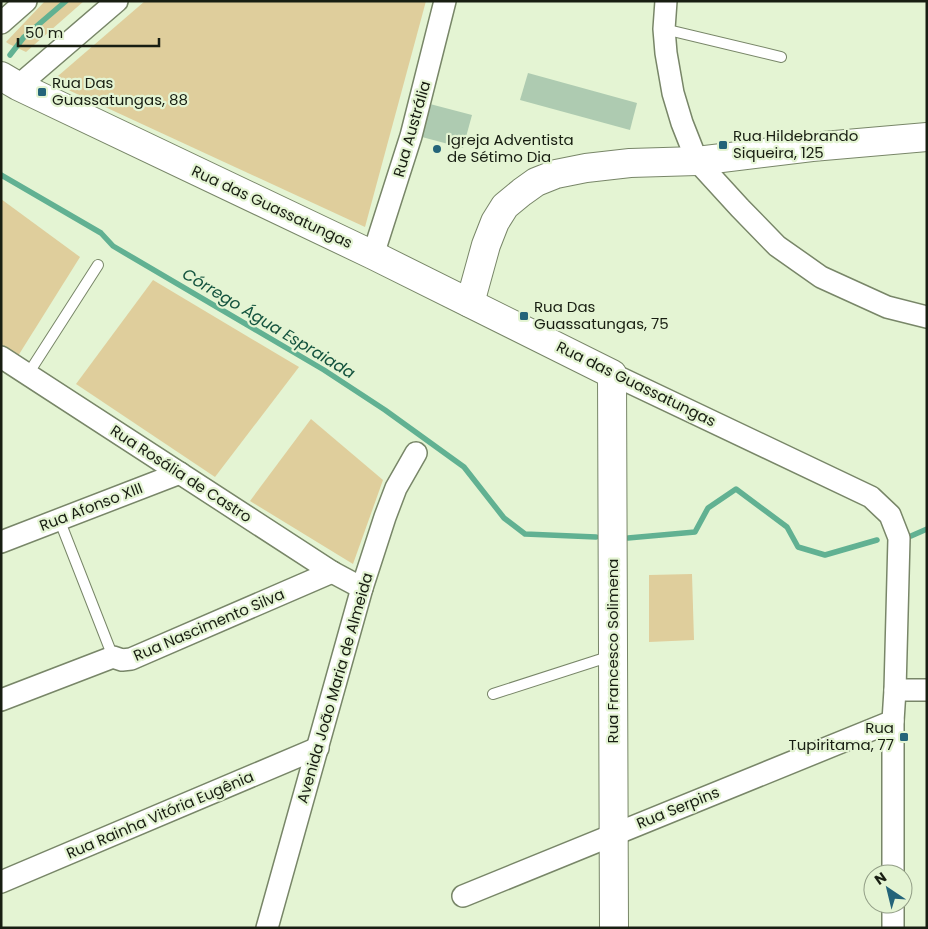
<svg xmlns="http://www.w3.org/2000/svg" width="928" height="929" font-family="Poppins,sans-serif">
	<rect width="100%" height="100%" fill="#e4f4d3"/>
	<!-- green -->
	<g fill="#dfce9c">
		<path d="M45,1H84L26,52L9,44L6,42Z"/>
		<path d="M145,1H426L365,227L51,82Z"/>
		<path d="M1,199L80,257L18,356L1,344Z"/>
		<path d="M153,280L299,367L215,477L76,384Z"/>
		<path d="M311,419L383,480L353,564L250,501Z"/>
		<path d="M692,574L694,640L649,642V575Z"/>
	</g>
	<g fill="none" stroke-linecap="round" stroke-linejoin="round">
		<!-- stream -->
		<g stroke="#61b192" stroke-width="5.5">
			<path d="M10,55L24,37L66,1"/>
			<path d="M1,175L101,233L113,246L324,370L385,410L464,467L504,518L525,534L596,537"/>
			<path d="M911,536L927,529"/>
			<path d="M628,538L695,532L708,508L736,489L787,527L798,547L825,555L877,540"/>
		</g>
	</g>
	<!-- building -->
	<g fill="#aecbb1">
		<path d="M528,73L637,103L630,130L520,100Z"/>
		<path d="M430,104L472,115L463,148L422,137Z"/>
	</g>
	<g fill="none" stroke-linecap="round" stroke-linejoin="round">
		<defs>
			<g id="lane">
				<path d="M664,29L781,57"/>
				<path d="M28,374L98,265"/>
				<path d="M59,519L113,657"/>
				<path d="M493,694L611,656"/>
			</g>
			<g id="street">
				<path d="M666,1L664,29L666,53L673,93L682,123L697,161L740,208L777,246L821,277L887,307L927,317"/>
				<path d="M1,23L26,1"/>
				<path d="M18,86L117,1"/>
				<path d="M373,255L411,136L445,1"/>
				<path d="M1,357L332,572L362,588"/>
				<path d="M612,374L871,497L890,515L899,538L895,690L893,721V874"/>
				<path d="M1,542L180,473"/>
				<path d="M895,690H927"/>
				<path d="M1,700L113,657L122,660L131,659L332,572"/>
				<path d="M1,882L318,748"/>
				<path d="M463,896L893,721"/>
				<path d="M893,904V928"/>
				<path d="M267,928L362,588L385,517L396,488L416,453"/>
			</g>
			<g id="secondary">
				<path d="M1,76L18,86L373,255L612,374L614,928"/>
				<path d="M470,303L486,245L495,222L505,206L522,192L536,182L556,174L586,168L630,163L697,161L812,147L927,137"/>
			</g>
		</defs>
		<!-- lane casing -->
		<use href="#lane" stroke="#788668" stroke-width="12"/>
		<!-- street casing -->
		<use href="#street" stroke="#788668" stroke-width="24"/>
		<!-- secondary casing -->
		<use href="#secondary" stroke="#788668" stroke-width="30"/>
		<!-- lane -->
		<use href="#lane" stroke="#fff" stroke-width="10"/>
		<!-- street -->
		<use href="#street" stroke="#fff" stroke-width="21"/>
		<!-- secondary -->
		<use href="#secondary" stroke="#fff" stroke-width="28"/>
	</g>
	<!-- markers -->
	<g fill="#246479" stroke="#e4f4d3" stroke-width="2">
		<rect x="37" y="87" width="10" height="10" rx="2.5"/>
		<rect x="718" y="140" width="10" height="10" rx="2.5"/>
		<circle cx="437" cy="149" r="5"/>
		<rect x="519" y="311" width="10" height="10" rx="2.5"/>
		<rect x="899" y="732" width="10" height="10" rx="2.5"/>
	</g>
	<g text-anchor="middle" stroke-width="4.5" stroke-linejoin="round" paint-order="stroke">
		<!-- poi labels -->
		<g font-size="15" fill="#181e12" stroke="#e4f4d3" text-anchor="start">
			<text x="52" y="88">Rua Das<tspan x="52" dy="17">Guassatungas, 88</tspan></text>
			<text x="733" y="141">Rua Hildebrando<tspan x="733" dy="17">Siqueira, 125</tspan></text>
			<text x="447" y="145">Igreja Adventista<tspan x="447" dy="17">de Sétimo Dia</tspan></text>
			<text x="534" y="312">Rua Das<tspan x="534" dy="17">Guassatungas, 75</tspan></text>
			<text x="894" y="733" text-anchor="end">Rua<tspan x="894" dy="17">Tupiritama, 77</tspan></text>
		</g>
		<!-- street labels -->
		<g font-size="15" fill="#181e12" stroke="#e4f4d3">
			<text transform="translate(412 129) rotate(-74)" y="5">Rua Austrália</text>
			<text transform="translate(272 207) rotate(25)" y="5">Rua das Guassatungas</text>
			<text transform="translate(636 384) rotate(26)" y="5">Rua das Guassatungas</text>
			<text transform="translate(181 474) rotate(33)" y="5">Rua Rosália de Castro</text>
			<text transform="translate(91 507) rotate(-21)" y="5">Rua Afonso XIII</text>
			<text transform="translate(209 625) rotate(-23)" y="5">Rua Nascimento Silva</text>
			<text transform="translate(613 651) rotate(-90)" y="5">Rua Francesco Solimena</text>
			<text transform="translate(335 688) rotate(-74)" y="5">Avenida João Maria de Almeida</text>
			<text transform="translate(678 808) rotate(-22)" y="5">Rua Serpins</text>
			<text transform="translate(160 815) rotate(-23)" y="5">Rua Rainha Vitória Eugênia</text>
		</g>
		<!-- water labels -->
		<g font-size="16" font-style="italic" fill="#13533e" stroke="#e4f4d3">
			<text transform="translate(269 323) rotate(31)" y="6">Córrego Água Espraiada</text>
		</g>
	</g>
	<!-- border -->
	<rect width="928" height="929" fill="none" stroke="#181e12" stroke-width="5"/>
	<!-- north arrow -->
	<g transform="translate(888 889) rotate(325)"><circle r="24" fill="#e4f4d3" stroke="#929e86"/>
	<path d="M0-4L9 19L0 12L-9 19Z" fill="#246479"/>
	<text y="-8" font-size="14" font-weight="bold" text-anchor="middle" fill="#181e12">N</text>
	</g>
	<!-- scale -->
	<path d="M18 38v8h141v-8" fill="none" stroke="#181e12" stroke-width="2.5"/>
	<text x="25" y="38" font-size="15" fill="#181e12" stroke="#e4f4d3" stroke-width="4" paint-order="stroke">50 m</text>
</svg>
